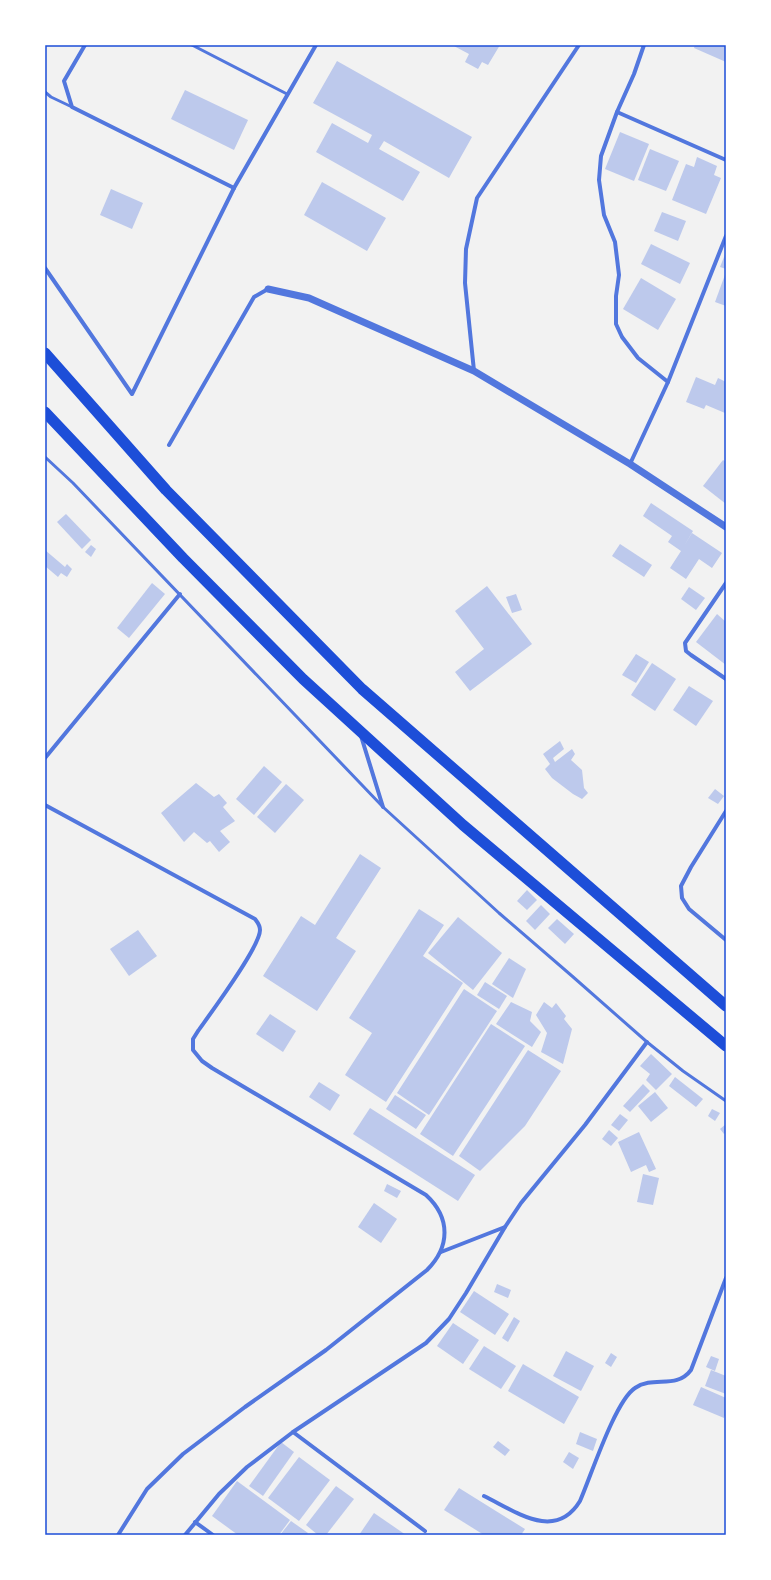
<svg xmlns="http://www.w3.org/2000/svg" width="771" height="1580" font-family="'Public Sans',sans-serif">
	<rect width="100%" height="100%" fill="#f2f2f2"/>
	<!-- building -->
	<g fill="#bdc9ec">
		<path d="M452,45H500L488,65L482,62L478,69L465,62L469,54Z"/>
		<path d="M695,45H726V62L694,48Z"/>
		<path d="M337,61L472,137L449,178L384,141L379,149L420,172L403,201L316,152L332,123L368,143L372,135L313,103Z"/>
		<path d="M185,90L248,120L234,150L171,119Z"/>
		<path d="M620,132L649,144L634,181L605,169Z"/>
		<path d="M650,149L679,161L666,191L638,180Z"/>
		<path d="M697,157L717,166L714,175L721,178L706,214L672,200L686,164L694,167Z"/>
		<path d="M322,182L386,218L367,251L304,215Z"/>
		<path d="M111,189L143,203L132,229L100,215Z"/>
		<path d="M662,212L686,221L678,241L654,231Z"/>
		<path d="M651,244L690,263L680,284L641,264Z"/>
		<path d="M726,252V269L720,267Z"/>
		<path d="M726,272V306L715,302Z"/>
		<path d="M641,278L676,299L658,330L623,309Z"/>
		<path d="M696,377L715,385L718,378L726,382V410L725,413L706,405L704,409L686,402Z"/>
		<path d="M723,460L726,462V504L703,486Z"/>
		<path d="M651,503L693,531L684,546L692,533L722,553L712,568L699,559L686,579L670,568L681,551L668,542L672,536L643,516Z"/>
		<path d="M66,514L91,540L82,549L57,522Z"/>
		<path d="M620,544L652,565L644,577L612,556Z"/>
		<path d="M91,545L96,549L91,557L85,552Z"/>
		<path d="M45,550L65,567L67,564L72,569L67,577L61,573L58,577L45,566Z"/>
		<path d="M152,583L165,594L129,638L117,628Z"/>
		<path d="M487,586L532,644L470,691L455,672L484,649L455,611Z"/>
		<path d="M689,587L705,598L696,610L681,599Z"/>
		<path d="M516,594L522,610L512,613L506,597Z"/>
		<path d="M717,614L726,622V665L696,642Z"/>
		<path d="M636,654L649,662L636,683L622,675Z"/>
		<path d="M652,663L676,679L655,711L631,695Z"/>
		<path d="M689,686L713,701L696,726L673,710Z"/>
		<path d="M560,741L564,749L553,758L555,762L572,749L575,754L571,760L582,770L584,788L588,793L582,799L573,794L552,778L545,769L550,764L543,754Z"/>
		<path d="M264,766L282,782L254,815L236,799Z"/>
		<path d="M196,783L214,797L219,794L227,803L223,807L235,821L220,831L230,842L219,852L210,841L207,843L194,832L184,842L161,813Z"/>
		<path d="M286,784L304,800L275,833L257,817Z"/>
		<path d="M715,789L724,796L718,804L708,798Z"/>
		<path d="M360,854L381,868L336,938L356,951L317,1011L263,976L301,916L315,925Z"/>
		<path d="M527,890L537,900L527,910L517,901Z"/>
		<path d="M541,905L550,914L535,930L526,921Z"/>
		<path d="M419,909L444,925L423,956L463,983L386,1102L345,1075L372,1033L349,1018Z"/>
		<path d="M458,917L502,953L473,990L428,953Z"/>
		<path d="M557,919L574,934L565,944L548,928Z"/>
		<path d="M138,930L157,956L129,976L110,949Z"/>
		<path d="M509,958L526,969L513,998L492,984Z"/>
		<path d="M485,982L507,996L499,1009L477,995Z"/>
		<path d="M464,989L497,1011L429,1115L397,1093Z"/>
		<path d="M511,1002L532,1012L530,1021L541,1032L532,1047L496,1024Z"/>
		<path d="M544,1002L552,1008L556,1003L566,1016L564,1019L572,1029L563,1064L541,1052L547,1033L536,1015Z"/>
		<path d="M270,1014L296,1031L283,1052L256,1034Z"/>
		<path d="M491,1024L525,1046L453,1156L420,1134Z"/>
		<path d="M528,1050L561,1071L525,1126L480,1171L459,1156Z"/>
		<path d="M651,1054L672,1074L656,1090L646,1080L650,1074L640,1066Z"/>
		<path d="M675,1077L703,1099L696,1107L669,1086Z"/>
		<path d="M319,1082L340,1095L330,1111L309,1097Z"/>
		<path d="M643,1084L650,1091L630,1112L623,1106Z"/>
		<path d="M655,1092L668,1108L651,1122L638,1106Z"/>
		<path d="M395,1095L426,1115L416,1129L386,1109Z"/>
		<path d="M370,1108L475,1175L458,1201L353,1134Z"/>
		<path d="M712,1109L720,1113L715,1121L708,1116Z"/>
		<path d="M620,1114L628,1120L619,1131L611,1125Z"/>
		<path d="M726,1124V1132L724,1134L720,1129Z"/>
		<path d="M609,1130L618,1138L611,1146L602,1139Z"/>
		<path d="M639,1132L656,1169L649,1172L646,1165L631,1172L618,1142Z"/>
		<path d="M643,1174L659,1178L653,1205L637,1202Z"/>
		<path d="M387,1184L401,1191L397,1198L384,1191Z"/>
		<path d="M374,1203L397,1219L381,1243L358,1227Z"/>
		<path d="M497,1284L511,1290L508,1298L494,1292Z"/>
		<path d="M474,1291L509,1314L495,1335L460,1312Z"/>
		<path d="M514,1317L520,1321L508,1342L502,1338Z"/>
		<path d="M453,1323L479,1340L463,1364L437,1346Z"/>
		<path d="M484,1346L516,1366L501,1389L469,1369Z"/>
		<path d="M566,1351L594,1366L581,1391L553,1376Z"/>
		<path d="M611,1353L617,1357L611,1367L605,1363Z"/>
		<path d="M711,1356L719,1359L715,1371L706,1367Z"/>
		<path d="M523,1364L579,1397L564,1424L508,1391Z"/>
		<path d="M711,1370L726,1376V1394L705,1386Z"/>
		<path d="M701,1387L726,1398V1413L724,1418L693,1405Z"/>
		<path d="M580,1432L597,1439L593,1451L576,1444Z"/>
		<path d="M498,1441L510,1450L505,1456L493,1447Z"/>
		<path d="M281,1442L294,1452L263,1496L249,1486Z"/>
		<path d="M569,1452L579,1458L573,1469L563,1462Z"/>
		<path d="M299,1457L330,1480L299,1521L268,1498Z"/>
		<path d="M237,1481L290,1520L279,1535H238L212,1516Z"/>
		<path d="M336,1486L354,1499L326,1535H318L306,1525Z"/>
		<path d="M459,1488L525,1529L521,1535H484L444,1510Z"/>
		<path d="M374,1513L406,1535H359Z"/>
		<path d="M291,1521L308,1533L306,1535H280Z"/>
	</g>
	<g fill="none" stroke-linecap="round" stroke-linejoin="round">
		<!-- service -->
		<g stroke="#5277de" stroke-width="3">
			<path d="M192,45L287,94"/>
			<path d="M45,92L51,97L72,107"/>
			<path d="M45,457L73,483L383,807L499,913L572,976L647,1042L683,1071L726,1101"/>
		</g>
		<!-- minor -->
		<g stroke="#5277de" stroke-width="4">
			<path d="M85,45L64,81L72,107L234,188"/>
			<path d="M644,45L634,74L617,112L601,156L599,180L604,215L615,242L619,275L616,296V324L622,337L638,358L668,382"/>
			<path d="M617,112L726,160"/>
			<path d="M45,268L132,394L234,188L316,45"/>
			<path d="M474,371L465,283L466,249L477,198L579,45"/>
			<path d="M169,445L254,297L268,289"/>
			<path d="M630,464L668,382L726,236"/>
			<path d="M726,583L685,643L686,651L691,655L726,679"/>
			<path d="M361,736L383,807"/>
			<path d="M45,758L180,594"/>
			<path d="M45,805L255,919C258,923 260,925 260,930C260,947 210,1014 198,1031L193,1039V1050L202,1061L212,1068L426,1195C451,1218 450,1247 427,1270L326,1350L245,1407L183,1454L147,1489L118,1535"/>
			<path d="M726,811L691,867L681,886L682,898L689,909L726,940"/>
			<path d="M441,1252L505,1227"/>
			<path d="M293,1432L425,1531"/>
			<path d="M484,1496C515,1511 555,1542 580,1501C591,1476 615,1401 635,1388C654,1375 676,1390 691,1370L726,1278"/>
			<path d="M195,1522L213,1535"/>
			<path d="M185,1535L219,1494L247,1467L293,1432L426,1343L449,1319L466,1293L505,1227L521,1203L585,1125L647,1042"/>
		</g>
		<!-- tertiary -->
		<path stroke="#5277de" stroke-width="7" d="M268,289L309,298L474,371L630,464L726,527"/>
		<!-- trunk -->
		<g stroke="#1d4ed8" stroke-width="11">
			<path d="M45,353L166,490L362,689L726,1006"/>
			<path d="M45,412L183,558L303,679L463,825L726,1046"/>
		</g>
	</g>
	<!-- border -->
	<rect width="771" height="1580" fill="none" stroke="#ffffff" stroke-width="92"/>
	<rect x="46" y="46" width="679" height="1488" fill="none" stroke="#1d4ed8" stroke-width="1.5"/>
</svg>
